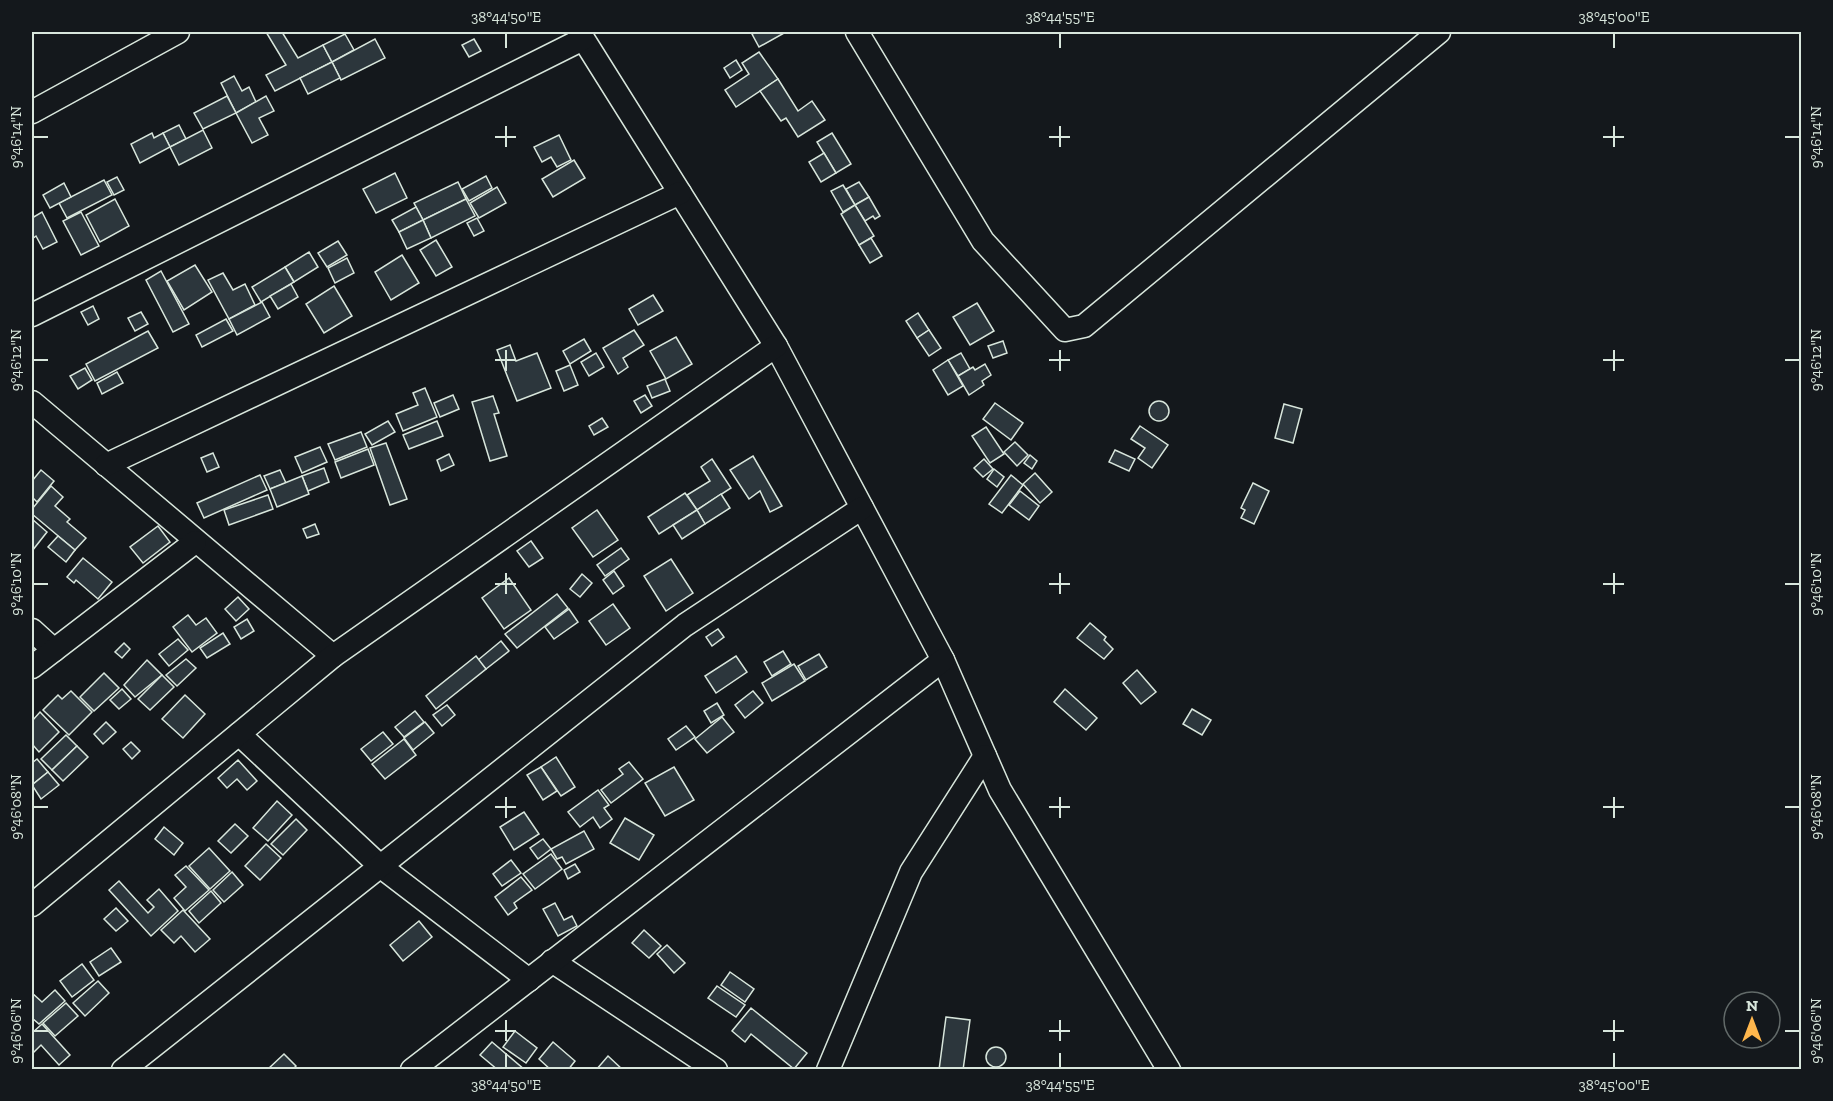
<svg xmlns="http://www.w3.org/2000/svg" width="1833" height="1101" font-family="'Zilla Slab',serif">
	<rect width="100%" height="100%" fill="#14181c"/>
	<!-- building -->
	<g fill="#2c363c" stroke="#d8e6dc" stroke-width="1.5">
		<path d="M266,32H282L298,58L323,45L332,62L275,91L266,75L286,65Z"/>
		<path d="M756,32H786L759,47L752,34Z"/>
		<path d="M345,34L354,50L332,62L323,45Z"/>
		<path d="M375,39L385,58L341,80L332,62Z"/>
		<path d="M474,39L481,51L469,57L462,45Z"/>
		<path d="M759,52L778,79L736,107L725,90L749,74L742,63Z"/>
		<path d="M736,60L742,70L730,78L724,68Z"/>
		<path d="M332,62L340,78L308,94L300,78Z"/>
		<path d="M234,76L242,91L249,87L256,102L236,113L221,83Z"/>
		<path d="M778,79L798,111L812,101L825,120L798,137L786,118L781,121L760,91Z"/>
		<path d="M227,96L236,113L203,129L194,113Z"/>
		<path d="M266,96L274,111L259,118L268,135L252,143L236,113Z"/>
		<path d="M179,125L186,139L170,147L163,133Z"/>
		<path d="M203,130L212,148L179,165L170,147Z"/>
		<path d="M152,133L154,138L163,133L170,147L140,163L131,144Z"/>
		<path d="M832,133L851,164L836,173L817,142Z"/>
		<path d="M559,135L571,160L557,167L551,157L542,162L534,147Z"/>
		<path d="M824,153L836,173L821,182L809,162Z"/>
		<path d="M574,160L585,178L553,197L542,179Z"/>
		<path d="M395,173L407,198L376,213L363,189Z"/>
		<path d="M486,176L492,188L469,201L462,189Z"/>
		<path d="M117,177L124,190L114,195L107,182Z"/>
		<path d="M104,180L112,195L67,218L59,203Z"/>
		<path d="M458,182L466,199L423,220L414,203Z"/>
		<path d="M859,182L869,197L855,205L846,189Z"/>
		<path d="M64,183L71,197L50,208L43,195Z"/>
		<path d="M843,185L855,205L843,212L831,191Z"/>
		<path d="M497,187L506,203L479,218L470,203Z"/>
		<path d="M869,197L880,216L875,219L873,216L865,221L855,205Z"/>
		<path d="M115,199L129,226L100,242L86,215Z"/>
		<path d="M466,199L475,216L431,238L423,220Z"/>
		<path d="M855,205L874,236L859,245L841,214Z"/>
		<path d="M416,207L423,220L399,232L392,220Z"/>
		<path d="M42,212L57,242L43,249L36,236L32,239V218Z"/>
		<path d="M81,212L99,246L81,255L63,221Z"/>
		<path d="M477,218L484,231L474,236L467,223Z"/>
		<path d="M423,220L431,238L407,249L399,232Z"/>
		<path d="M871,238L882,256L870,263L859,245Z"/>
		<path d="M436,240L452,267L436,276L420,250Z"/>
		<path d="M338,241L347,255L327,267L318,253Z"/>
		<path d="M309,252L318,267L294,282L285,267Z"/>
		<path d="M402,255L419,283L391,300L375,272Z"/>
		<path d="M347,258L354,273L335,283L328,268Z"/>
		<path d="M195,265L212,292L184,310L167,281Z"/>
		<path d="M285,267L294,282L261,302L252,287Z"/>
		<path d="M161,271L189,324L173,332L146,280Z"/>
		<path d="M223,273L233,290L245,284L255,305L229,319L208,280Z"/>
		<path d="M291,284L298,297L278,309L270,296Z"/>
		<path d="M334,286L352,316L324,333L306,304Z"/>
		<path d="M653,295L663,311L638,325L629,309Z"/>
		<path d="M262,302L270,317L237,335L229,319Z"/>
		<path d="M977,303L994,331L970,345L953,317Z"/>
		<path d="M93,306L99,319L88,325L81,312Z"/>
		<path d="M141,312L148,324L135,331L128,318Z"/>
		<path d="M918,313L929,330L917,338L906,321Z"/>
		<path d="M226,319L233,331L202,347L196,335Z"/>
		<path d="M634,330L644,345L623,358L628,367L618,374L603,348Z"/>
		<path d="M929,330L941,348L929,356L917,338Z"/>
		<path d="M148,331L158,348L95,381L86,364Z"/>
		<path d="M676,337L692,364L666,379L650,351Z"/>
		<path d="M584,339L591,351L570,364L563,351Z"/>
		<path d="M1003,341L1007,353L993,358L988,346Z"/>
		<path d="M510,345L516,361L537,353L551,388L517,401L497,350Z"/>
		<path d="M596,353L604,367L589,376L581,362Z"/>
		<path d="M961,353L970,369L958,376L948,360Z"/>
		<path d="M948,360L963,386L948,395L933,370Z"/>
		<path d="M985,364L991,375L982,381L984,385L969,395L958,376L973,367L975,370Z"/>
		<path d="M570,365L578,385L564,391L556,371Z"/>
		<path d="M85,368L92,380L78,389L70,376Z"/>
		<path d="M117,372L123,383L102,394L97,383Z"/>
		<path d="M665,379L670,391L652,398L647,386Z"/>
		<path d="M425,388L437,417L403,431L396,414L418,405L413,393Z"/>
		<path d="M453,395L459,409L440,417L434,403Z"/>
		<path d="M645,395L652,406L641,413L634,401Z"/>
		<path d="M493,396L499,413L494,414L507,456L490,461L472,402Z"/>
		<circle cx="1159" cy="411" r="10"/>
		<path d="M995,403L1023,423L1011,440L983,419Z"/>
		<path d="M1284,404L1302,409L1293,443L1275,438Z"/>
		<path d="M602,418L608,427L594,435L589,426Z"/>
		<path d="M388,421L395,432L372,445L365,434Z"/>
		<path d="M437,421L443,436L409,449L403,435Z"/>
		<path d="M1140,426L1168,445L1152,468L1138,458L1145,448L1131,439Z"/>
		<path d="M986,427L1004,454L990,463L972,436Z"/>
		<path d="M361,432L367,447L335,460L328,444Z"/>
		<path d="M1015,442L1028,455L1017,466L1004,452Z"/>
		<path d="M386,443L407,499L390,505L370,448Z"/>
		<path d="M320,447L327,462L302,473L295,457Z"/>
		<path d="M368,449L374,465L341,478L335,462Z"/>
		<path d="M1115,450L1135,459L1129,471L1109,462Z"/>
		<path d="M213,453L219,467L207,472L201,458Z"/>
		<path d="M449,454L454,465L441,471L437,460Z"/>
		<path d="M1030,455L1037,461L1032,469L1024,463Z"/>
		<path d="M753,456L782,506L770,512L760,491L749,499L730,470Z"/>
		<path d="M712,459L731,488L697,510L687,495L710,481L701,467Z"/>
		<path d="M984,459L993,469L983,477L974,468Z"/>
		<path d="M324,468L329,482L308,491L302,476Z"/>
		<path d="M994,469L1004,477L997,487L987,479Z"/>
		<path d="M41,470L54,481L37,502L32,497V481Z"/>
		<path d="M280,470L286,483L270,489L264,476Z"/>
		<path d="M1035,473L1052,492L1040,503L1023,484Z"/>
		<path d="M260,475L267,490L204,518L197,503Z"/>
		<path d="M1011,475L1023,485L1002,513L989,504Z"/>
		<path d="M302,476L309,494L277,507L270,489Z"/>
		<path d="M1253,483L1269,491L1254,524L1241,518L1245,510L1241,508Z"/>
		<path d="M51,486L63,497L55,506L70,519L67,522L86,538L75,550L32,514V509Z"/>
		<path d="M1020,491L1039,506L1029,520L1009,505Z"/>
		<path d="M685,493L697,510L659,534L648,517Z"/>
		<path d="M721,494L730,508L705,524L697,510Z"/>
		<path d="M268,495L273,509L229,525L224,510Z"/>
		<path d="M597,510L618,540L593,557L572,528Z"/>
		<path d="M697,510L705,524L682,539L673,525Z"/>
		<path d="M32,519L47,532L32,551Z"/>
		<path d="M315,524L319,534L307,538L303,529Z"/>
		<path d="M158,526L170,542L143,563L130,547Z"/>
		<path d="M58,536L75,550L66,562L48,547Z"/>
		<path d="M531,541L543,558L529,567L517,551Z"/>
		<path d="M621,548L629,559L605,576L597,565Z"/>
		<path d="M83,558L112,582L98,599L76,580L74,583L67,577Z"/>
		<path d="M671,559L693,593L666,611L644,576Z"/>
		<path d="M614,571L624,586L613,594L603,580Z"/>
		<path d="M582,574L592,583L580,597L570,589Z"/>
		<path d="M509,578L531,610L504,629L482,598Z"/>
		<path d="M557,594L568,608L517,648L505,634Z"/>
		<path d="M238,597L249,609L236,621L225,609Z"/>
		<path d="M613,604L630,628L606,645L589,621Z"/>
		<path d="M569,609L578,622L554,639L545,627Z"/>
		<path d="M188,615L196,625L206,618L217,633L192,652L173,627Z"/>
		<path d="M247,619L254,631L241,639L234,627Z"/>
		<path d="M1090,623L1106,637L1104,640L1113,649L1104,659L1077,638Z"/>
		<path d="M718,629L724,637L712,646L706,637Z"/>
		<path d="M223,633L230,644L207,658L200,648Z"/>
		<path d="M178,639L188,650L169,666L159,654Z"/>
		<path d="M501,641L509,651L486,669L478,660Z"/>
		<path d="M124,643L130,649L122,658L115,652Z"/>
		<path d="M783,651L791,664L772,676L764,662Z"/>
		<path d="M819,654L827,667L806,680L798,666Z"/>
		<path d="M476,656L486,669L436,709L426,696Z"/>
		<path d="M736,656L747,672L716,693L705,676Z"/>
		<path d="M186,659L196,668L177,686L166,675Z"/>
		<path d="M147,660L162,675L135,697L124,685Z"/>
		<path d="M794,664L805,681L772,701L762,683Z"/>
		<path d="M1137,670L1156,692L1141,704L1123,683Z"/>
		<path d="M104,673L119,688L94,711L80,697Z"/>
		<path d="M162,675L174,687L150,710L138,699Z"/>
		<path d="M122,689L131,699L119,709L110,700Z"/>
		<path d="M1065,689L1097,718L1086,730L1054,702Z"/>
		<path d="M71,691L92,712L69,735L43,710L58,695L62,699Z"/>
		<path d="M753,691L763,703L745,718L735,705Z"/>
		<path d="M185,695L205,714L183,738L162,719Z"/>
		<path d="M717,703L724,715L711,723L704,711Z"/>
		<path d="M447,705L455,715L442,726L433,715Z"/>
		<path d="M1192,709L1211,720L1202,735L1183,724Z"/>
		<path d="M415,711L424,722L404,737L395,727Z"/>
		<path d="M40,712L59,732L39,752L32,744V721Z"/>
		<path d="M722,717L734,732L707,753L695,739Z"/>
		<path d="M106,722L116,732L103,744L94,734Z"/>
		<path d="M425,722L434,733L413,750L404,738Z"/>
		<path d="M686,726L695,737L676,750L668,739Z"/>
		<path d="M383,732L393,744L371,761L361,749Z"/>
		<path d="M66,735L77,746L52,770L41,759Z"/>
		<path d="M404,739L416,755L385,779L372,764Z"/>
		<path d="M131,742L140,751L132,759L123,749Z"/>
		<path d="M77,746L88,757L63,781L52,770Z"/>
		<path d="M556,757L575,787L561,796L541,767Z"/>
		<path d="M37,759L48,772L32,785V763Z"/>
		<path d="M238,760L257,781L247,790L237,779L227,788L218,778Z"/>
		<path d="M629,762L643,779L611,803L601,790L623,774L619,769Z"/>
		<path d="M541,767L557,791L543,800L527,775Z"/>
		<path d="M674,767L694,800L665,816L645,783Z"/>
		<path d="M48,772L59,785L41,799L32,785Z"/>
		<path d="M598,790L609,805L604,808L612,819L600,828L593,817L580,827L568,812Z"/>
		<path d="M277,801L292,815L268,841L253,828Z"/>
		<path d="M524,812L539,834L514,850L500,827Z"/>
		<path d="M625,818L654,835L639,860L610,843Z"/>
		<path d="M296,819L307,830L283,855L271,844Z"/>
		<path d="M235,824L248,836L231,853L218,841Z"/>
		<path d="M164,827L183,843L174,855L155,839Z"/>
		<path d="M584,831L594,849L566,864L562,857L557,859L551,849Z"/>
		<path d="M543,839L551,849L538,859L530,848Z"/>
		<path d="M266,844L281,858L260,880L245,866Z"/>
		<path d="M209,848L230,871L210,889L189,866Z"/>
		<path d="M551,854L562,869L535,889L523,874Z"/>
		<path d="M511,860L521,873L502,886L493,874Z"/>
		<path d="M575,864L580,872L568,879L564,870Z"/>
		<path d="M186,866L209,890L185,911L174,898L186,887L175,875Z"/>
		<path d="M232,872L243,885L224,902L213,890Z"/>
		<path d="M521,877L532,890L514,903L517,908L508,915L495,897Z"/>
		<path d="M119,881L148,913L154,907L147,900L159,889L178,911L151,936L109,890Z"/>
		<path d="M211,891L221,903L199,923L189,911Z"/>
		<path d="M555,903L564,920L572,916L577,926L558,936L543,909Z"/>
		<path d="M116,908L128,921L116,931L104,919Z"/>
		<path d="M183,910L210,939L195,952L181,936L174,943L161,930Z"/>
		<path d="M419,921L432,937L403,961L390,945Z"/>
		<path d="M644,930L661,946L649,958L632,943Z"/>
		<path d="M667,945L685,963L674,973L657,954Z"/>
		<path d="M111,948L121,962L99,976L90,962Z"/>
		<path d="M82,964L94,980L72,997L60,981Z"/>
		<path d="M730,972L754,989L745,1002L721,985Z"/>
		<path d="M98,981L109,993L85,1016L73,1003Z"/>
		<path d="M717,986L745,1005L736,1017L708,998Z"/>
		<path d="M55,990L65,1001L39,1024L32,1018V993L42,1002Z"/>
		<path d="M66,1003L78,1016L55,1036L43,1023Z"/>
		<path d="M751,1008L807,1053L794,1069L751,1034L745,1042L732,1031Z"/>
		<path d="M946,1017L970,1020L963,1070H939Z"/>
		<path d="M42,1024L70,1055L59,1065L41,1045L32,1054V1033Z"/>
		<path d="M515,1031L537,1048L526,1063L503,1047Z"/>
		<path d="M492,1042L525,1070H498L480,1055Z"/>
		<path d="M553,1042L575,1061L568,1070H551L539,1059Z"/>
		<circle cx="996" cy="1057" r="10"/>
		<path d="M284,1054L296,1066L292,1070H267Z"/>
		<path d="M608,1056L623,1070H596Z"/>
	</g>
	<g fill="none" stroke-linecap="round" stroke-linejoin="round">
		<defs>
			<g id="minor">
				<path d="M579,32L776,346L943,660L1000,790L1169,1070"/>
				<path d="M857,32L983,241L1065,330L1084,326L1439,32"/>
				<path d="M32,112L178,32"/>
				<path d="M32,315L583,39"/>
				<path d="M32,402L333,656"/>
				<path d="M106,465L680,193"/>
				<path d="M32,630L54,650"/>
				<path d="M32,667L195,542"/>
				<path d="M239,734L380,866L529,980"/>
				<path d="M32,905L333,656L776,346"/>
				<path d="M552,961L716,1070"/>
				<path d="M123,1070L685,625L862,508"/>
				<path d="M412,1070L943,660"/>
				<path d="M828,1070L911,872L985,756"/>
			</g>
		</defs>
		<!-- minor casing -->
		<use href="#minor" stroke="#d8e6dc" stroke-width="25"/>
		<!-- minor -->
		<use href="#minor" stroke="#14181c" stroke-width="22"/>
	</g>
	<!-- ticks -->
	<path fill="none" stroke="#d8e6dc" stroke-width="2" d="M506,33V48M1060,33V48M1614,33V48M506,126V147M1060,126V147M1614,126V147M33,137H48M495,137H516M1049,137H1070M1603,137H1624M1785,137H1800M506,350V371M1060,350V371M1614,350V371M33,360H48M495,360H516M1049,360H1070M1603,360H1624M1785,360H1800M506,573V594M1060,573V594M1614,573V594M33,584H48M495,584H516M1049,584H1070M1603,584H1624M1785,584H1800M506,797V818M1060,797V818M1614,797V818M33,807H48M495,807H516M1049,807H1070M1603,807H1624M1785,807H1800M506,1020V1041M1060,1020V1041M1614,1020V1041M33,1031H48M495,1031H516M1049,1031H1070M1603,1031H1624M1785,1031H1800M506,1053V1068M1060,1053V1068M1614,1053V1068"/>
	<!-- border -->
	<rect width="1833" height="1101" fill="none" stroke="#14181c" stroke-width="66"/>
	<!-- north arrow -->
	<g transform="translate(1752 1020)"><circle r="28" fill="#14181c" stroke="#626a69" stroke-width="1.5"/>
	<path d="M0-4.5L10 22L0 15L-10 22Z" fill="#ffb74d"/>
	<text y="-9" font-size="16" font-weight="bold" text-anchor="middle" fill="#d8e6dc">N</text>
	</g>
	<rect x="33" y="33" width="1767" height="1035" fill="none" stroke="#d8e6dc" stroke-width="2"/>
	<g font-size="15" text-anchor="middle" fill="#d8e6dc">
		<text x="506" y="22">38°44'50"E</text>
		<text x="1060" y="22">38°44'55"E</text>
		<text x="1614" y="22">38°45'00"E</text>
		<text transform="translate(16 137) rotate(-90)" y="5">9°46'14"N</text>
		<text transform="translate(1816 137) rotate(-90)" y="5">9°46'14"N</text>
		<text transform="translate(16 360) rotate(-90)" y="5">9°46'12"N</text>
		<text transform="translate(1816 360) rotate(-90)" y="5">9°46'12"N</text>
		<text transform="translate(16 584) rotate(-90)" y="5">9°46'10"N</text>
		<text transform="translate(1816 584) rotate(-90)" y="5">9°46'10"N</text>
		<text transform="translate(16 807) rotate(-90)" y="5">9°46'08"N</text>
		<text transform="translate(1816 807) rotate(-90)" y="5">9°46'08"N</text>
		<text transform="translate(16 1031) rotate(-90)" y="5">9°46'06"N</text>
		<text transform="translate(1816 1031) rotate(-90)" y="5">9°46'06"N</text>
		<text x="506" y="1090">38°44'50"E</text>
		<text x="1060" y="1090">38°44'55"E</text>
		<text x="1614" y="1090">38°45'00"E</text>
	</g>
</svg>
